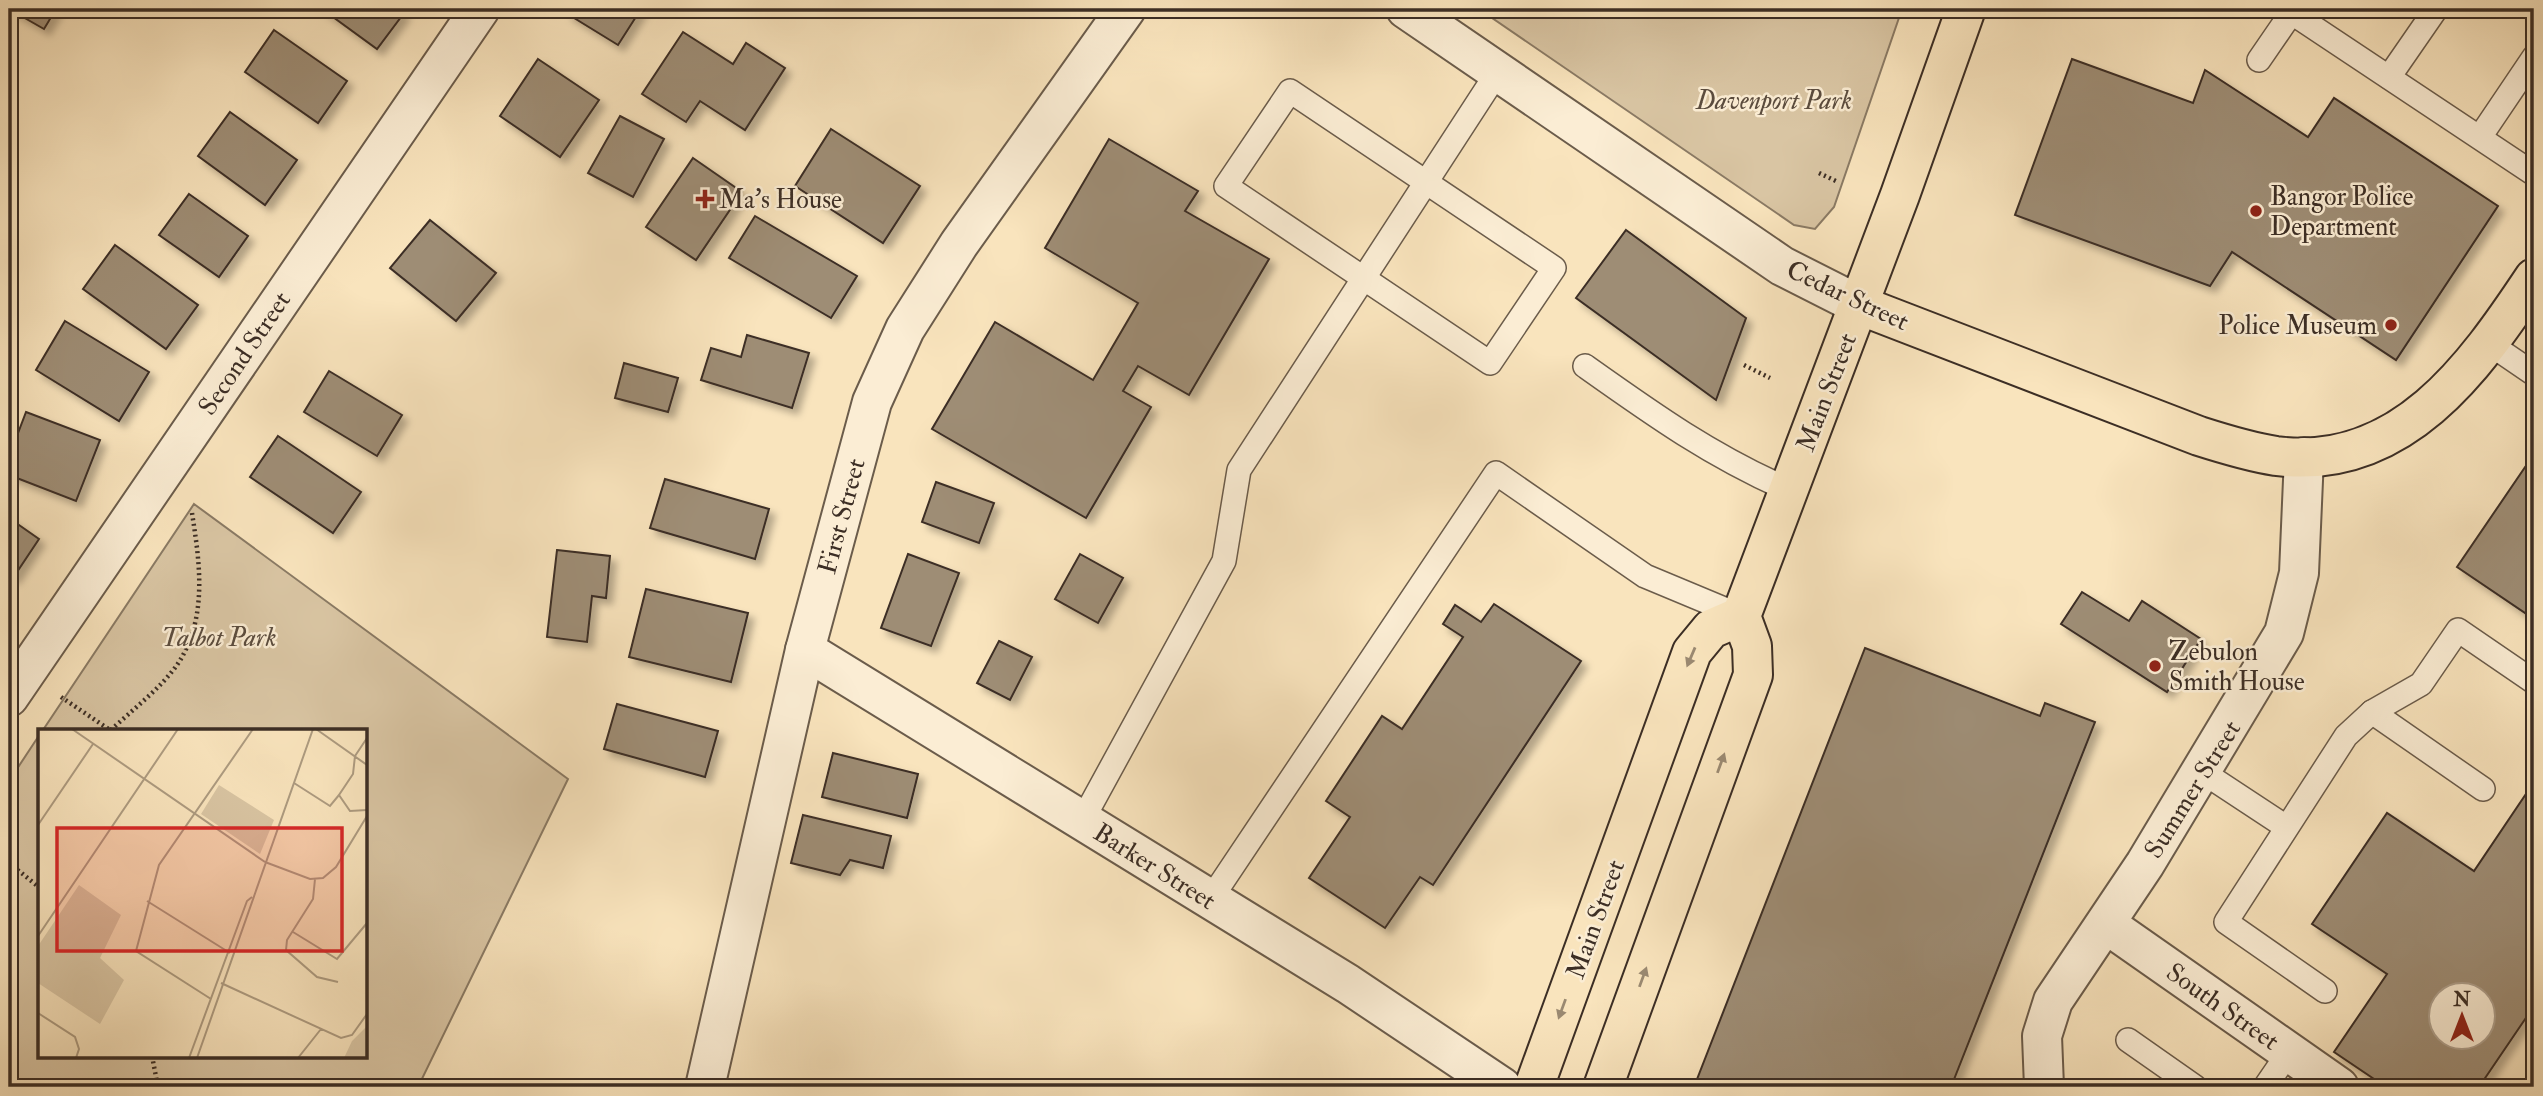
<svg xmlns="http://www.w3.org/2000/svg" width="2543" height="1096" font-family="'IM FELL Double Pica',serif">
	<defs>
		<filter id="shadow"><feDropShadow dx="6" dy="6" stdDeviation="3.5" flood-color="#0004"/></filter>
	</defs>
	<rect width="100%" height="100%" fill="#f9e4bd"/>
	<filter id="stains"><feTurbulence type="fractalNoise" baseFrequency=".00286" numOctaves="4"/><feColorMatrix values="0 0 0 0 .2 0 0 0 0 .09 0 0 0 0 .02 0 0 0 .5 -.17"/></filter>
	<radialGradient id="worn" r=".72"><stop offset=".6" stop-color="#630" stop-opacity="0"/><stop offset="1" stop-color="#630" stop-opacity=".3"/></radialGradient>
	<!-- green -->
	<g fill="#d9c5a3" stroke="#8a7a64" stroke-width="2">
		<path d="M1479,9H1902L1834,207L1815,229L1794,225Z"/>
		<path d="M194,504L568,779L418,1087H9V781L40,734V1056H366V730H43Z"/>
	</g>
	<!-- building -->
	<g fill="#9e8d74" stroke="#3c2e25" stroke-width="2" fill-rule="evenodd" filter="url(#shadow)">
		<path d="M9,9H56L44,29Z"/>
		<path d="M322,9H398L404,13L377,49Z"/>
		<path d="M569,9H641L618,45L566,13Z"/>
		<path d="M274,30L347,81L318,123L245,72Z"/>
		<path d="M683,32L733,64L746,43L785,68L745,130L700,101L686,122L642,94Z"/>
		<path d="M538,59L599,100L560,157L500,116Z"/>
		<path d="M2072,59L2193,103L2205,70L2308,137L2334,98L2498,206L2396,360L2232,252L2210,286L2015,215Z"/>
		<path d="M230,112L297,160L265,205L198,156Z"/>
		<path d="M620,116L664,139L633,197L588,173Z"/>
		<path d="M831,129L920,186L883,243L795,186Z"/>
		<path d="M1109,139L1198,191L1185,211L1269,259L1189,395L1138,366L1123,391L1151,407L1086,518L932,429L995,322L1093,380L1138,303L1045,248Z"/>
		<path d="M693,158L742,192L696,260L646,227Z"/>
		<path d="M189,194L248,236L219,277L159,235Z"/>
		<path d="M755,216L857,276L831,318L729,258Z"/>
		<path d="M430,220L496,273L456,321L390,268Z"/>
		<path d="M1626,230L1746,318L1716,400L1576,298Z"/>
		<path d="M115,245L198,305L166,349L83,289Z"/>
		<path d="M65,321L149,372L119,421L36,370Z"/>
		<path d="M747,335L809,353L792,408L701,380L711,348L741,357Z"/>
		<path d="M624,363L678,378L668,412L615,398Z"/>
		<path d="M329,371L402,415L377,456L304,412Z"/>
		<path d="M26,412L100,440L76,501L9,475V457Z"/>
		<path d="M278,436L361,492L333,533L250,477Z"/>
		<path d="M2534,454V619L2457,567Z"/>
		<path d="M665,479L769,509L755,559L650,528Z"/>
		<path d="M936,482L994,503L979,543L922,522Z"/>
		<path d="M9,518L39,539L13,578L9,575Z"/>
		<path d="M557,550L610,556L606,598L592,596L587,642L547,637Z"/>
		<path d="M908,554L959,573L931,646L881,628Z"/>
		<path d="M1080,554L1123,578L1098,623L1055,599Z"/>
		<path d="M646,589L748,613L731,682L629,657Z"/>
		<path d="M2082,592L2129,621L2142,601L2201,639L2167,692L2061,624Z"/>
		<path d="M1494,604L1581,661L1433,885L1420,877L1385,928L1309,878L1350,817L1326,801L1382,716L1402,729L1463,637L1443,624L1455,605L1481,622Z"/>
		<path d="M999,641L1032,657L1010,700L977,683Z"/>
		<path d="M1865,648L2040,716L2045,703L2095,722L1951,1087H1694Z"/>
		<path d="M617,704L718,731L705,777L604,749Z"/>
		<path d="M833,753L918,774L907,818L822,797Z"/>
		<path d="M2534,782V1006L2479,1087H2386L2334,1052L2387,974L2312,924L2387,813L2474,871ZM2442,995H2484V1036H2442Z"/>
		<path d="M803,815L891,836L883,868L850,860L840,875L791,863Z"/>
	</g>
	<g fill="none" stroke-linecap="round" stroke-linejoin="round">
		<defs>
			<g id="lane">
				<path d="M2292,13L2534,174"/>
				<path d="M2259,60L2294,9"/>
				<path d="M2389,77L2436,9"/>
				<path d="M1290,91L1554,268L1490,363L1226,186Z"/>
				<path d="M2480,137L2534,57"/>
				<path d="M2490,344L2534,374"/>
				<path d="M1585,366C1654,415 1710,455 1789,490"/>
				<path d="M2372,712L2483,789"/>
				<path d="M2201,771L2286,827"/>
				<path d="M1082,821L1224,561L1239,470L1497,73"/>
				<path d="M1210,900L1496,473L1645,576L1741,616"/>
				<path d="M2325,991L2226,922L2346,736L2372,712L2421,684L2458,630L2534,682"/>
				<path d="M2128,1040L2195,1087"/>
				<path d="M2265,1087L2289,1052"/>
			</g>
			<g id="street">
				<path d="M1406,9L1782,266L1859,305"/>
				<path d="M805,650L1348,984L1502,1087"/>
				<path d="M9,697L480,9"/>
				<path d="M2106,924L2339,1087"/>
				<path d="M705,1087L805,650L872,402L905,329L959,244L1126,9"/>
				<path d="M2044,1087L2042,1036L2053,1001L2145,864L2284,633L2299,573L2304,457"/>
			</g>
			<g id="primary">
				<path d="M1859,305L2199,436C2224,444 2250,452 2276,456C2401,472 2474,368 2534,278"/>
				<path d="M1534,1087L1692,652L1711,629L1741,616"/>
				<path d="M1603,1087L1753,675L1752,646L1741,616L1900,195L1966,9"/>
			</g>
		</defs>
		<!-- lane casing -->
		<use href="#lane" stroke="#6b5c4b" stroke-width="26"/>
		<!-- street casing -->
		<use href="#street" stroke="#6b5c4b" stroke-width="42"/>
		<!-- primary casing -->
		<use href="#primary" stroke="#3c2e25" stroke-width="42"/>
		<!-- path -->
		<g stroke="#3c2e25" stroke-width="4.5" stroke-dasharray="2 3.5" stroke-linecap="butt">
			<path d="M1819,173L1838,182"/>
			<path d="M1744,365L1770,378"/>
			<path d="M61,697L110,730"/>
			<path d="M111,730C132,710 160,689 177,665C208,619 200,564 192,513"/>
			<path d="M9,863L40,888"/>
			<path d="M152,1056L158,1087"/>
		</g>
		<!-- lane -->
		<use href="#lane" stroke="#fbedd4" stroke-width="23"/>
		<!-- street -->
		<use href="#street" stroke="#fbedd4" stroke-width="38"/>
		<!-- primary -->
		<use href="#primary" stroke="#f9e4bd" stroke-width="38"/>
	</g>
	<!-- one-way arrows -->
	<defs><path id="oneway-solid" d="M-6-.8H1V-3.2L6.5 0L1 3.2V.8H-6Z" transform="scale(1.75)"/></defs>
	<g fill="#9a8971">
		<use href="#oneway-solid" transform="translate(1691 657) rotate(113)"/>
		<use href="#oneway-solid" transform="translate(1721 763) rotate(-70)"/>
		<use href="#oneway-solid" transform="translate(1643 977) rotate(-70)"/>
		<use href="#oneway-solid" transform="translate(1562 1009) rotate(110)"/>
	</g>
	<!-- markers -->
	<g fill="#8f2418" stroke="#fbedd4" stroke-width="2.5">
		<path d="M701.5 188.5h7v7h7v7h-7v7h-7v-7h-7v-7h7z"/>
		<circle cx="2256" cy="211" r="7"/>
		<circle cx="2391" cy="325" r="7"/>
		<circle cx="2155" cy="666" r="7"/>
	</g>
	<g text-anchor="middle" stroke-width="5" stroke-linejoin="round" paint-order="stroke">
		<!-- park labels -->
		<g font-size="26" font-style="italic" fill="#5b4c3e" stroke="#fbedd4">
			<text x="1774" y="109">Davenport Park</text>
			<text x="219" y="646">Talbot Park</text>
		</g>
		<!-- poi labels -->
		<g font-size="26" fill="#3c2e25" stroke="#fbedd4" text-anchor="start">
			<text x="2270" y="205">Bangor Police<tspan x="2270" dy="30">Department</tspan></text>
			<text x="719" y="208">Ma's House</text>
			<text x="2377" y="334" text-anchor="end">Police Museum</text>
			<text x="2169" y="660">Zebulon<tspan x="2169" dy="30">Smith House</tspan></text>
		</g>
		<!-- street labels -->
		<g font-size="26" fill="#3c2e25" stroke="#fbedd4">
			<text transform="translate(1848 295) rotate(25)" y="9">Cedar Street</text>
			<text transform="translate(244 353) rotate(-56)" y="9">Second Street</text>
			<text transform="translate(1826 392) rotate(-69)" y="9">Main Street</text>
			<text transform="translate(841 516) rotate(-75)" y="9">First Street</text>
			<text transform="translate(2192 789) rotate(-58)" y="9">Summer Street</text>
			<text transform="translate(1155 866) rotate(32)" y="9">Barker Street</text>
			<text transform="translate(1595 919) rotate(-70)" y="9">Main Street</text>
			<text transform="translate(2223 1006) rotate(35)" y="9">South Street</text>
		</g>
	</g>
	<!-- overview -->
	<g transform="translate(38 729)">
		<rect width="329" height="329" fill="#f9e4bd"/>
		<path d="M181,56L236,91L222,125L163,85ZM41,156L83,186L62,229L86,251L62,295L0,254V217ZM329,297V329H306L314,312Z" fill="#d9c5a3"/>
		<path fill="none" stroke="#ad9b80" stroke-width="2" d="M34,0L227,133M278,0L329,36M317,27L315,45L301,66L312,82L329,81M317,27L329,9M256,54L292,77L301,66M0,96L55,15M227,133L272,150L285,149L298,138L329,87M277,150L275,170L249,211L248,221L279,248L300,253M109,172L192,224M255,203L299,230L329,194M0,207L140,0M183,254L303,309L314,306L329,285M173,270L98,222L121,136L215,0M0,284L37,308L41,320L38,329M151,329L209,172L214,168M159,329L275,0M260,329L283,300"/>
		<path fill="#d62828" fill-opacity="0.15" stroke="#d62828" stroke-width="3.5" d="M19,99H304V222H19Z"/>
		<rect width="329" height="329" fill="none" stroke="#3c2e25" stroke-width="3.5"/>
	</g>
	<!-- margin -->
	<rect width="2543" height="1096" fill="none" stroke="#f9e4bd" stroke-width="35"/>
	<rect x="10" y="10" width="2522" height="1075" fill="none" stroke="#3c2e25" stroke-width="3.5"/>
	<rect x="18" y="18" width="2508" height="1061" fill="none" stroke="#3c2e25" stroke-width="2"/>
	<!-- north arrow -->
	<g transform="translate(2462 1016)"><circle r="33" fill="#fbedd4" stroke="#afa18e" stroke-width="2"/>
	<path d="M0-5L12 26L0 18L-12 26Z" fill="#8f2418"/>
	<text y="-10" font-size="19" font-weight="bold" text-anchor="middle" fill="#3c2e25">N</text>
	</g>
	<rect width="100%" height="100%" filter="url(#stains)"/>
	<rect width="100%" height="100%" fill="url(#worn)"/>
</svg>
